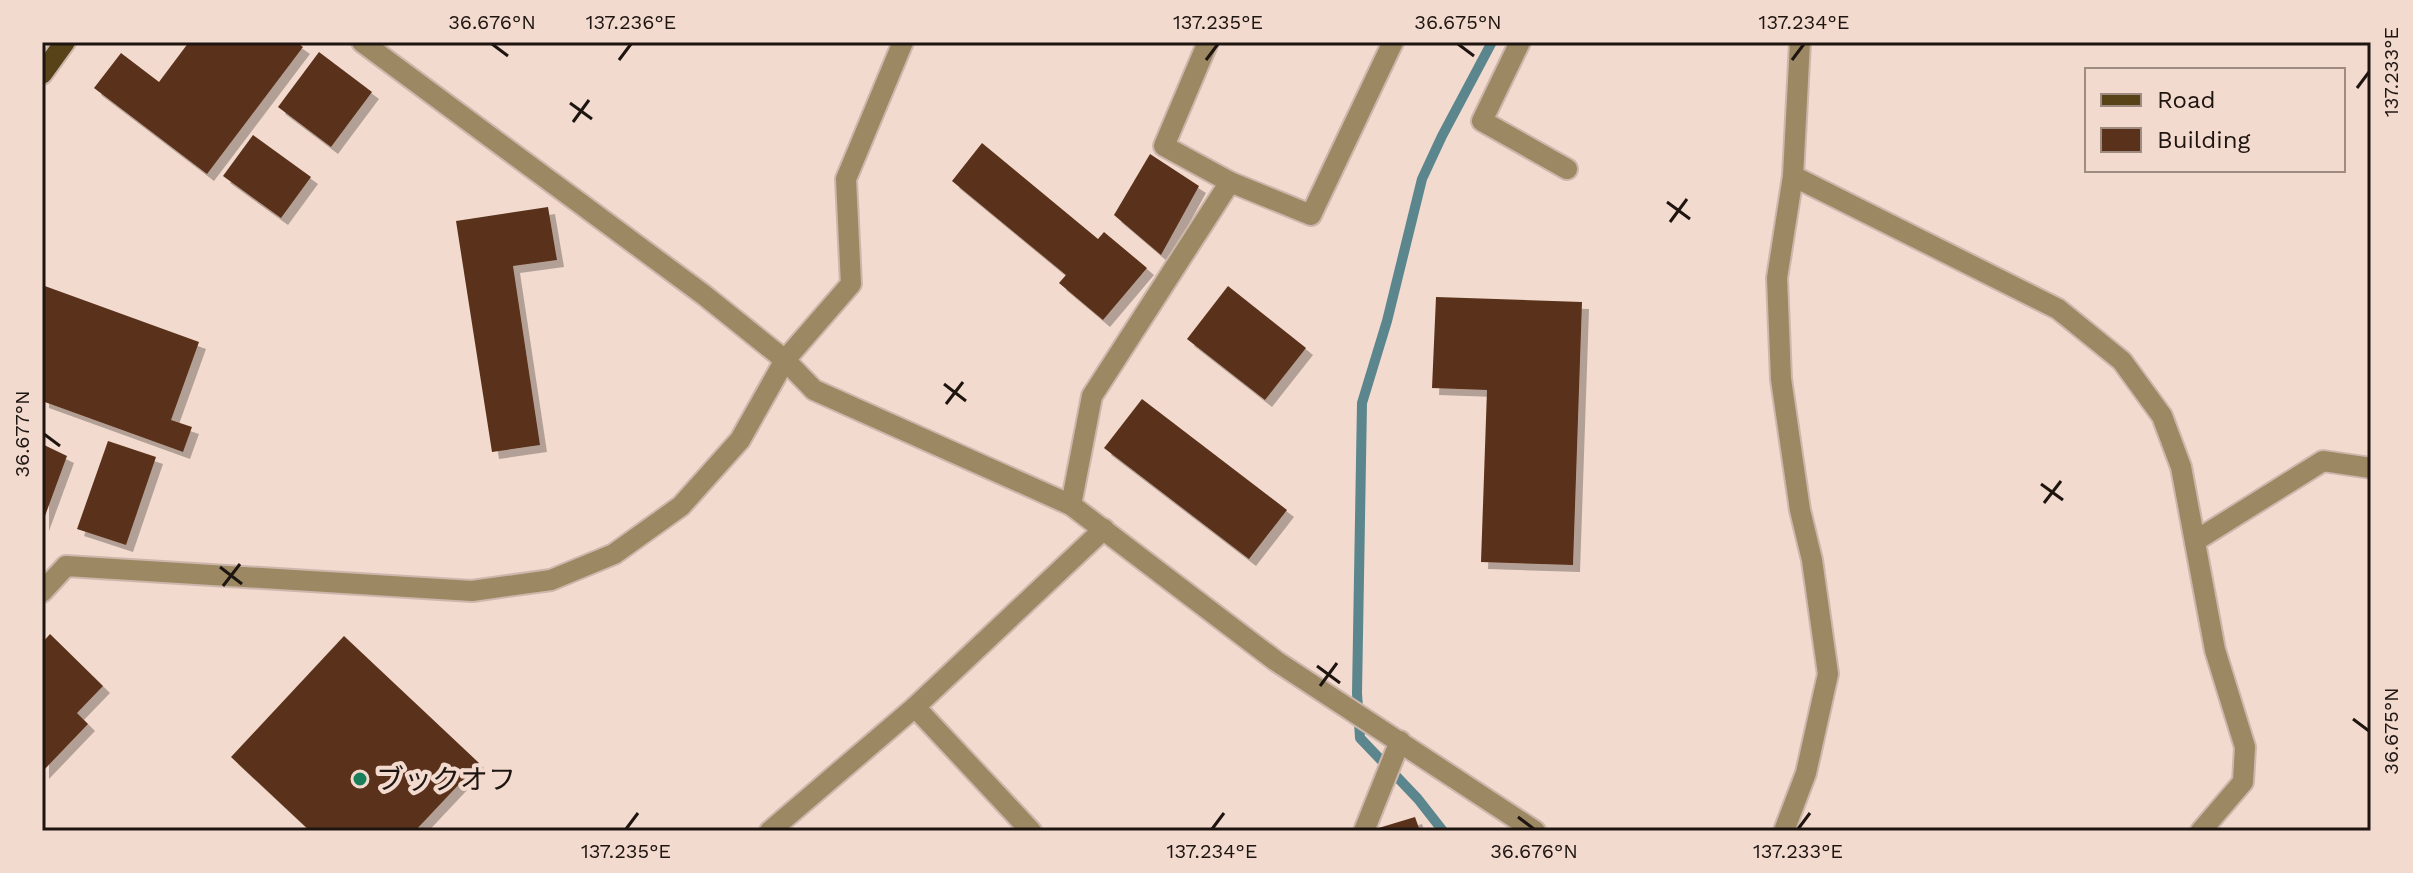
<svg xmlns="http://www.w3.org/2000/svg" width="2413" height="873" font-family="'Work Sans','Noto Sans JP',sans-serif">
	<defs>
		<filter id="shadow"><feDropShadow dx="7" dy="7" stdDeviation="0" flood-color="#0004"/></filter>
	</defs>
	<rect width="100%" height="100%" fill="#f3dace"/>
	<g fill="none" stroke-linecap="round" stroke-linejoin="round">
		<!-- stream -->
		<path stroke="#5b868d" stroke-width="10" d="M1443,831L1418,799L1360,738L1357,693L1362,403L1387,321L1422,179L1442,136L1492,42"/>
	</g>
	<!-- building -->
	<g fill="#5a321b" filter="url(#shadow)">
		<path d="M189,42H296L303,47L207,174L94,88L121,53L159,82Z"/>
		<path d="M319,52L372,92L331,147L278,107Z"/>
		<path d="M253,135L311,177L281,218L223,176Z"/>
		<path d="M982,143L1098,239L1104,232L1147,268L1103,320L1059,283L1066,275L952,181Z"/>
		<path d="M1150,154L1199,186L1161,255L1114,215Z"/>
		<path d="M548,207L557,260L513,266L540,445L492,452L456,221Z"/>
		<path d="M42,285L199,342L171,420L192,427L183,452L42,401Z"/>
		<path d="M1228,286L1306,348L1265,400L1187,339Z"/>
		<path d="M1436,297L1582,302L1573,565L1481,562L1487,390L1432,388Z"/>
		<path d="M1142,399L1287,510L1249,559L1104,448Z"/>
		<path d="M108,441L156,457L126,545L77,529Z"/>
		<path d="M42,444L67,456L42,524Z"/>
		<path d="M50,634L103,686L77,713L88,724L42,772V643Z"/>
		<path d="M344,636L479,763L415,831H310L231,757Z"/>
		<path d="M1415,817L1420,831H1372V830Z"/>
	</g>
	<g fill="none" stroke-linecap="round" stroke-linejoin="round">
		<defs>
			<g id="street">
				<path d="M362,42L704,295L785,360L814,390L1071,505L1276,661L1535,831"/>
				<path d="M1208,42L1164,146L1230,182"/>
				<path d="M1520,42L1482,121L1567,169"/>
				<path d="M1793,176L2058,309L2122,361L2162,416L2181,467L2215,650L2245,747L2243,782L2201,831"/>
				<path d="M1071,505L1092,396L1230,182L1311,215L1393,42"/>
				<path d="M2195,541L2323,461L2371,468"/>
				<path d="M42,592L66,566L472,591L551,580L614,554L681,506L740,440L785,360L851,284L846,179L903,42"/>
				<path d="M915,707L1031,831"/>
				<path d="M770,831L915,707L1104,529"/>
				<path d="M1364,831L1400,741"/>
				<path d="M1784,831L1806,773L1828,674L1812,560L1800,510L1781,379L1777,278L1793,176L1800,42"/>
			</g>
			<path id="primary" d="M42,74L65,42"/>
		</defs>
		<!-- street casing -->
		<use href="#street" stroke="#cdb7ac" stroke-width="24"/>
		<!-- primary casing -->
		<use href="#primary" stroke="#cdb7ac" stroke-width="24"/>
		<!-- street -->
		<use href="#street" stroke="#9c8863" stroke-width="20"/>
		<!-- primary -->
		<use href="#primary" stroke="#584318" stroke-width="20"/>
	</g>
	<!-- ticks -->
	<path fill="none" stroke="#1e1511" stroke-width="3" d="M492,44L508,56M1458,44L1474,56M619,60L631,44M1206,60L1218,44M1792,60L1804,44M2357,88L2369,72M570,103L592,119M573,122L589,100M1667,202L1690,219M1670,222L1687,199M944,384L966,401M946,404L963,382M44,434L60,446M2041,484L2063,500M2044,503L2061,481M220,567L242,584M223,586L240,564M1317,666L1340,683M1320,686L1337,663M2353,719L2369,731M1518,817L1534,829M626,829L638,813M1212,829L1224,813M1798,829L1810,813"/>
	<!-- markers -->
	<circle fill="#187f5a" stroke="#f3dace" stroke-width="3" cx="360" cy="779" r="8"/>
	<g text-anchor="middle" stroke-width="8" stroke-linejoin="round" paint-order="stroke">
		<!-- poi labels -->
		<g font-size="28" fill="#1e1511" stroke="#f3dace" text-anchor="start">
			<text x="376" y="789">ブックオフ</text>
		</g>
	</g>
	<!-- border -->
	<rect width="2413" height="873" fill="none" stroke="#f3dace" stroke-width="88"/>
	<!-- legend -->
	<rect x="2085" y="68" width="260" height="104" fill="#f3dace" stroke="#9e8b82" stroke-width="2"/>
	<rect x="2101" y="94" width="40" height="12" fill="#584318" stroke="#9e8b82" stroke-width="2"/>
	<text x="2157" y="108" font-size="24" fill="#1e1511">Road</text>
	<rect x="2101" y="128" width="40" height="24" fill="#5a321b" stroke="#9e8b82" stroke-width="2"/>
	<text x="2157" y="148" font-size="24" fill="#1e1511">Building</text>
	<rect x="44" y="44" width="2325" height="785" fill="none" stroke="#1e1511" stroke-width="3"/>
	<g font-size="20" text-anchor="middle" fill="#1e1511">
		<text x="492" y="29">36.676°N</text>
		<text x="631" y="29">137.236°E</text>
		<text x="1218" y="29">137.235°E</text>
		<text x="1458" y="29">36.675°N</text>
		<text x="1804" y="29">137.234°E</text>
		<text transform="translate(2391 72) rotate(-90)" y="7">137.233°E</text>
		<text transform="translate(22 434) rotate(-90)" y="7">36.677°N</text>
		<text transform="translate(2391 731) rotate(-90)" y="7">36.675°N</text>
		<text x="626" y="858">137.235°E</text>
		<text x="1212" y="858">137.234°E</text>
		<text x="1534" y="858">36.676°N</text>
		<text x="1798" y="858">137.233°E</text>
	</g>
</svg>
